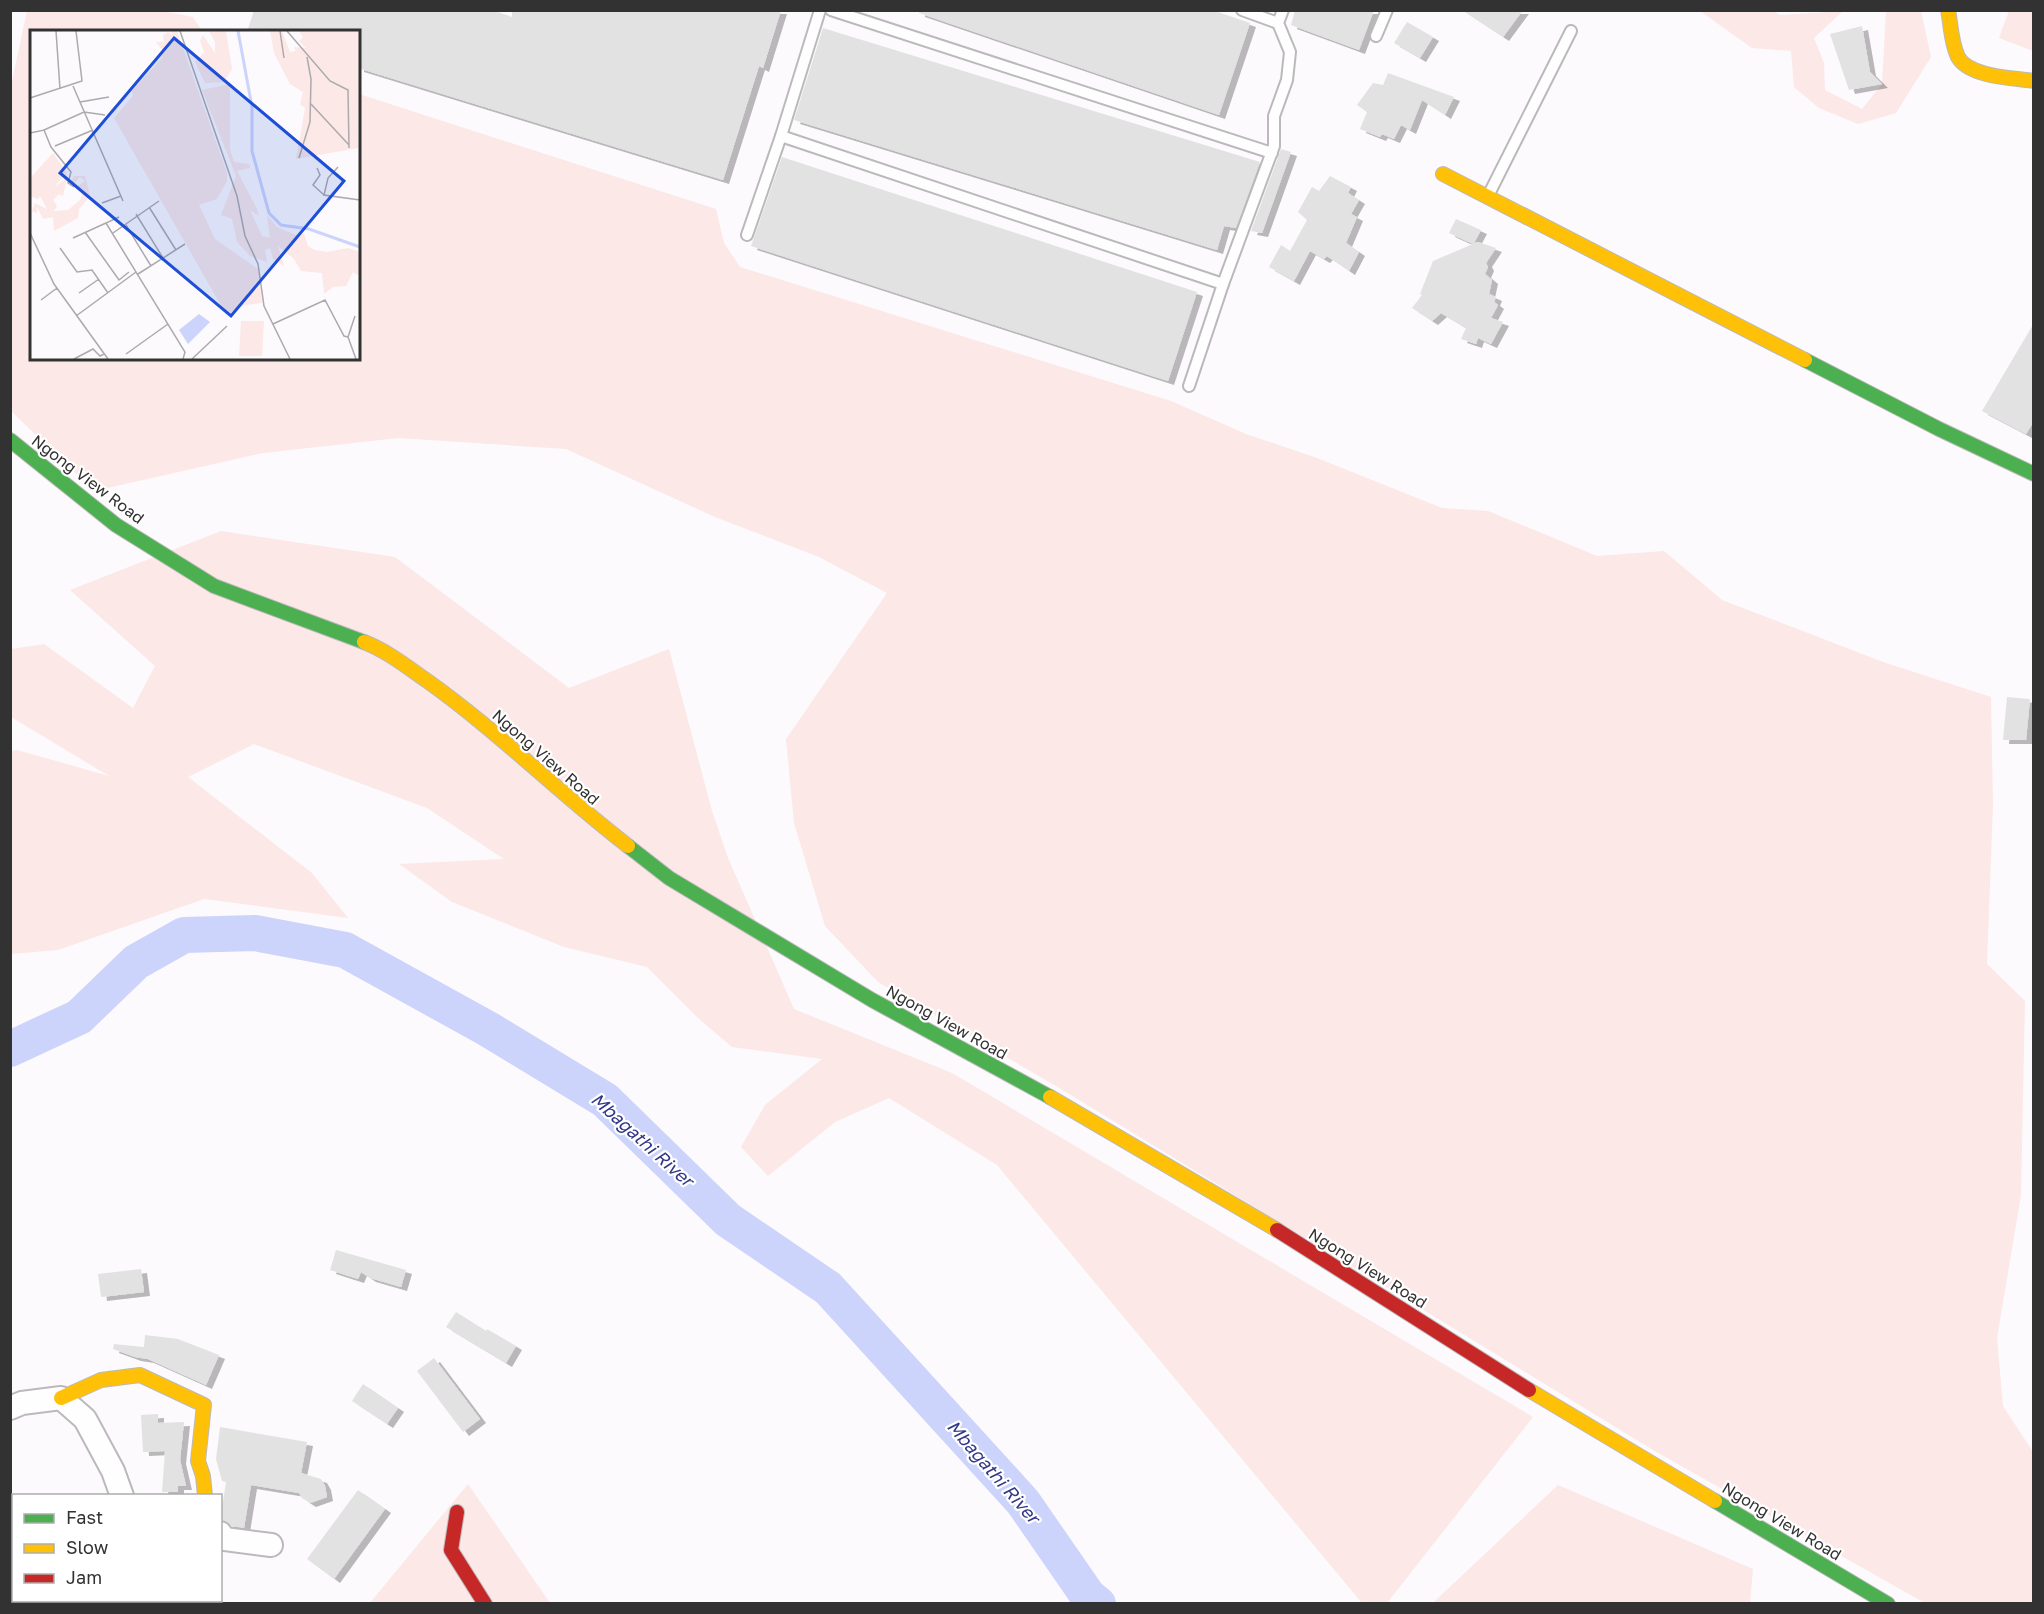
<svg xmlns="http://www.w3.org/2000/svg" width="2044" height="1614" font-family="'Golos Text',sans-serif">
	<defs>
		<filter id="shadow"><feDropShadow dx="6" dy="4" stdDeviation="0" flood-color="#0004"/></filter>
	</defs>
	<rect width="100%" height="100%" fill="#fcfafc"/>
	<!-- green -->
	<g fill="#fbe8e7">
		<path d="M27,11H163L193,17L202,31L32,32V358H358L359,94L716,209L724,243L740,267L1171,401L1246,434L1317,458L1442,508L1488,511L1597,556L1664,551L1722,600L1883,662L1991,697L1993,805L1987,964L2025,1001L2021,1195L1997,1338L2003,1406L2033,1452V1603H1925L1658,1453L1056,1086L878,982L825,926L794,823L786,739L887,593L819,557L715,517L566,449L398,438L263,453L94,491L11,411L10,90Z"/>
		<path d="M1700,11H1774L1780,15L1843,11L1814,38L1824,63L1825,90L1862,109L1882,84L1886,11H1921L1931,57L1896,113L1858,124L1819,108L1794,87L1791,51L1752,48Z"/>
		<path d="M2009,11H2033V51L1999,38Z"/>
		<path d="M221,531L395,557L569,688L669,649L712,811L728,858L794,1009L952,1073L1533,1417L1387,1603H1362L997,1165L889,1098L835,1122L768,1176L741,1147L765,1105L822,1059L732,1047L698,1018L647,967L564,947L452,902L399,864L504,859L427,808L254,744L188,777L312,873L348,918L204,899L58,950L11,954V751L17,750L109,776L11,717V649L44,644L133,708L155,666L70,590Z"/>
		<path d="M468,1484L550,1603L369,1604Z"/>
		<path d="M1558,1485L1753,1569L1750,1603H1435V1601Z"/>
	</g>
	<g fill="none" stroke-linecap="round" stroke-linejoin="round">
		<!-- river -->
		<path stroke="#ccd4fc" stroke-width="36" d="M10,1049L79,1017L136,962L184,935L255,933L345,950L488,1029L605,1100L728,1220L828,1288L1023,1502L1088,1596L1098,1604"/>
	</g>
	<!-- building -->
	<g fill="#e3e2e3" filter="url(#shadow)">
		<path d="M254,10H492L512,17V10H781L763,68L759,66L723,180L358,68V32H247Z"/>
		<path d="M919,10H1212L1250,23L1219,115L919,13Z"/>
		<path d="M1295,10H1374L1359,50L1291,25Z"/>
		<path d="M1462,10H1523L1503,37Z"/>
		<path d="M1407,22L1433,37L1420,58L1394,43Z"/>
		<path d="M1862,26L1870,72L1882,84L1849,90L1830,34Z"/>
		<path d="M823,28L1260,162L1236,228L1224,226L1217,250L794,120Z"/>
		<path d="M1388,73L1454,97L1445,115L1422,100L1410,130L1401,125L1394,139L1382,134L1380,137L1360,129L1367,112L1357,105L1373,83L1383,85Z"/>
		<path d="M1281,149L1291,152L1262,233L1251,231Z"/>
		<path d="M782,157L1197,292L1168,381L751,246Z"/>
		<path d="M1330,176L1351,187L1348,193L1359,200L1351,214L1357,217L1346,243L1359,252L1349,271L1327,256L1324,259L1310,251L1294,281L1269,267L1281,245L1290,251L1307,220L1298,212L1312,187L1319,191Z"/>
		<path d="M1456,219L1481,230L1474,243L1478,242L1496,248L1486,263L1488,267L1485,274L1492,280L1489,294L1496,297L1494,302L1498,305L1491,318L1503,322L1491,344L1478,338L1476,344L1461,339L1466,328L1441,313L1432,321L1412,308L1422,295L1420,294L1433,261L1473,244L1449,233Z"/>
		<path d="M2034,323V421L2026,434L1982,411Z"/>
		<path d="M2007,697L2030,699L2026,740H2003Z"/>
		<path d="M336,1250L406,1270L401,1287L370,1278L361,1272L358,1279L330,1270Z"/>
		<path d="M141,1269L144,1292L101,1297L98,1274Z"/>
		<path d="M456,1312L486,1331L487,1329L516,1346L506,1363L446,1327Z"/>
		<path d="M145,1335L178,1339L219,1355L206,1385L148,1359L135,1357L113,1349L114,1344L144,1347Z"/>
		<path d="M434,1358L480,1419L463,1432L417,1371Z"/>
		<path d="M363,1384L398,1408L387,1424L352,1401Z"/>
		<path d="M158,1414V1423L184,1422L180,1460L186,1486H178V1492H162L165,1451L143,1452L141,1415Z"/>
		<path d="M220,1427L307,1442L301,1473L321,1479L325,1486L327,1497L310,1503L302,1498L299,1493L251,1485L244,1528L232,1526L225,1521L220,1520L226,1482L222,1481L216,1459Z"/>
		<path d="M358,1490L385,1509L334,1579L307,1559Z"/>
	</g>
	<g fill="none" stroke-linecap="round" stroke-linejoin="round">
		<defs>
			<g id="lane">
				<path d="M831,10L1272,153"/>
				<path d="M1242,10L1278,23"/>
				<path d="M1376,36L1387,10"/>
				<path d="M781,136L1223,284"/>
				<path d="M1488,196L1571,31"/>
				<path d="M747,235L781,136L820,10"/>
				<path d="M1189,386L1223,284L1274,146V116L1287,80L1290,52L1278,23L1283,10"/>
			</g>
			<g id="street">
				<path d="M10,1408L22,1403L61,1398L85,1419L113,1471L122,1496"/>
				<path d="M220,1533L225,1539L271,1545"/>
				<path d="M147,1600V1604"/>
			</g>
			<g id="fast">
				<path d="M1805,360L1939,429L2034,474"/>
				<path d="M10,440L116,525L214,586L364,642"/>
				<path d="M628,846L669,878L872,1000L1050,1097"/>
				<path d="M1715,1501L1888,1604"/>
			</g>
			<g id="slow">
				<path d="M1948,10C1951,25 1951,43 1958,57C1969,77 2013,78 2034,81"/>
				<path d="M1443,174L1805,360"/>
				<path d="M364,642C387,651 406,666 426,680C498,731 559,793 628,846"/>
				<path d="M1050,1097L1277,1230"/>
				<path d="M1529,1390L1715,1501"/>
				<path d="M61,1398L101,1380L140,1375L204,1405L198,1461L203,1476L205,1496"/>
			</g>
			<g id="jam">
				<path d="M1277,1230L1529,1390"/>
				<path d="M457,1512L451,1550L485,1604"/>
			</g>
		</defs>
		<!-- lane casing -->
		<use href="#lane" stroke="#bbb9bb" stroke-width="14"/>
		<!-- street casing -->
		<use href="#street" stroke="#bbb9bb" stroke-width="26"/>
		<!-- fast casing -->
		<use href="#fast" stroke="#bbb9bb" stroke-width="16"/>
		<!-- slow casing -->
		<use href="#slow" stroke="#bbb9bb" stroke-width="16"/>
		<!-- jam casing -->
		<use href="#jam" stroke="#bbb9bb" stroke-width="16"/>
		<!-- lane -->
		<use href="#lane" stroke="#fffeff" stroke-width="10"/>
		<!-- street -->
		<use href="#street" stroke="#fffeff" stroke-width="22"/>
		<!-- fast -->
		<use href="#fast" stroke="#4caf50" stroke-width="14"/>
		<!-- slow -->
		<use href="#slow" stroke="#ffc107" stroke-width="14"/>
		<!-- jam -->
		<use href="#jam" stroke="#c62828" stroke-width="14"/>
	</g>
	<g text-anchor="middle" stroke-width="4.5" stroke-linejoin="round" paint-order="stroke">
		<!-- street labels -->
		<g font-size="16" fill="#333233" stroke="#fff">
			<text transform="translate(88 479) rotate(37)" y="6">Ngong View Road</text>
			<text transform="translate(546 757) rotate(41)" y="6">Ngong View Road</text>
			<text transform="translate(947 1022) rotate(29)" y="6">Ngong View Road</text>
			<text transform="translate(1368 1268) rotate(32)" y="6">Ngong View Road</text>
			<text transform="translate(1782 1521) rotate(31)" y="6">Ngong View Road</text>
		</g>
		<!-- water labels -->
		<g font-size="18" font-style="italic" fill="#333887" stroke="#fff">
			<text transform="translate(642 1140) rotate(42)" y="6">Mbagathi River</text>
			<text transform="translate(993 1472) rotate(49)" y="6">Mbagathi River</text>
		</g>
	</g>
	<!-- overview -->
	<g transform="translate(30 30)">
		<rect width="330" height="330" fill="#fcfafc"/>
		<path d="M142,1H147L197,143V151L187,169L169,175L185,209L228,239L232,273L209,276L197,286L84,88L103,66L102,61L132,28L133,21L126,12H134L133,5L138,2L142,5ZM179,1H196L202,39L194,52L175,53L165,32L174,22L170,11L173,5L185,23V12ZM240,1H252L260,22L266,21L264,17L276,18L269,11L273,7L269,1H330L328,118L266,129L275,78L270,74L273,62L260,54L244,23ZM200,54V119L204,132L219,134L220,138L207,141L227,179L229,186L220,180L232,206L240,208L237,185L247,197L268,206L274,203L278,216L285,220L297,222L318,218L330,222V246L323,242L316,256L303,257L294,264L292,243L271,241L264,229L248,216L254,236L243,229L240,218L235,220L237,232L220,226L207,212L202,189L191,185L206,146L172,60ZM23,123L37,143L24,157L37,148L33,166L29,164L23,170L27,176L24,181L38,180L50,170L54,160L48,156L55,151L50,147L44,154L41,152L44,146H55L60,166L49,179L48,188L24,201L23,187L13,189L7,177V183L2,181L5,173L17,179L10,166L8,169L0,166L2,146ZM211,291H234L232,326H209Z" fill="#fbe8e7"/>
		<path d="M169,284L180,292L158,314L149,300Z" fill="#ccd4fc"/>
		<path fill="none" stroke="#ccd4fc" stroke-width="3" d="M208,1L222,77V121L239,183L251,195L279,199L330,217"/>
		<path fill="none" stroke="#acaaac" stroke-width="1.5" d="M26,1L30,59M150,1L207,166L215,206L228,234L234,276L260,329M250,1L254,28M257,1L300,51L318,60L319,118M43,56L93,171M0,68L52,51L46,1M50,72L79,67M281,74L319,115M14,100L54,82L75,85M0,103L14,100L21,117L41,142L38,153L44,157M25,116L63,100M269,128L280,92L281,49L277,27M308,137L298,148L294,165L330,170M287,138L290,145L283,155L294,165M72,173L91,166M119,177L146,220M106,184L133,228M89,187L76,193L155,322L153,329M96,195L121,236M55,202L89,250L99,242M0,203L24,254L78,329M83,203L129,171M43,208L76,193M30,218L47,242L62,240L78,263M108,244L155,214M49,263L69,249M11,270L27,258M46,286L106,242M325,286L318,307L326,329M243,294L295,270L314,306L318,307M96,324L138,294M44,329L63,319L70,326L74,324M162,329L197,296"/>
		<path fill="#1d4ed8" fill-opacity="0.15" stroke="#1d4ed8" stroke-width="3" d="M144,8L314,151L201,286L30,143Z"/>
		<rect width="330" height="330" fill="none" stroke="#333233" stroke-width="3"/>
	</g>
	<!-- border -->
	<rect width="2044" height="1614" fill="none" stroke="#333233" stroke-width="24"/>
	<!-- legend -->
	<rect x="12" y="1494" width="210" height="108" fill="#ffffff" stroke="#adadad" stroke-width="1.5"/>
	<rect x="24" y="1514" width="30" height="9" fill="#4caf50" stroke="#adadad" stroke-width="1.5"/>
	<text x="66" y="1524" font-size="18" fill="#333233">Fast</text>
	<rect x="24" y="1544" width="30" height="9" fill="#ffc107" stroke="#adadad" stroke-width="1.5"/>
	<text x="66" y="1554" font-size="18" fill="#333233">Slow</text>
	<rect x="24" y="1574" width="30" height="9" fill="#c62828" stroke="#adadad" stroke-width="1.5"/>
	<text x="66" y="1584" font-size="18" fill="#333233">Jam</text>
</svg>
